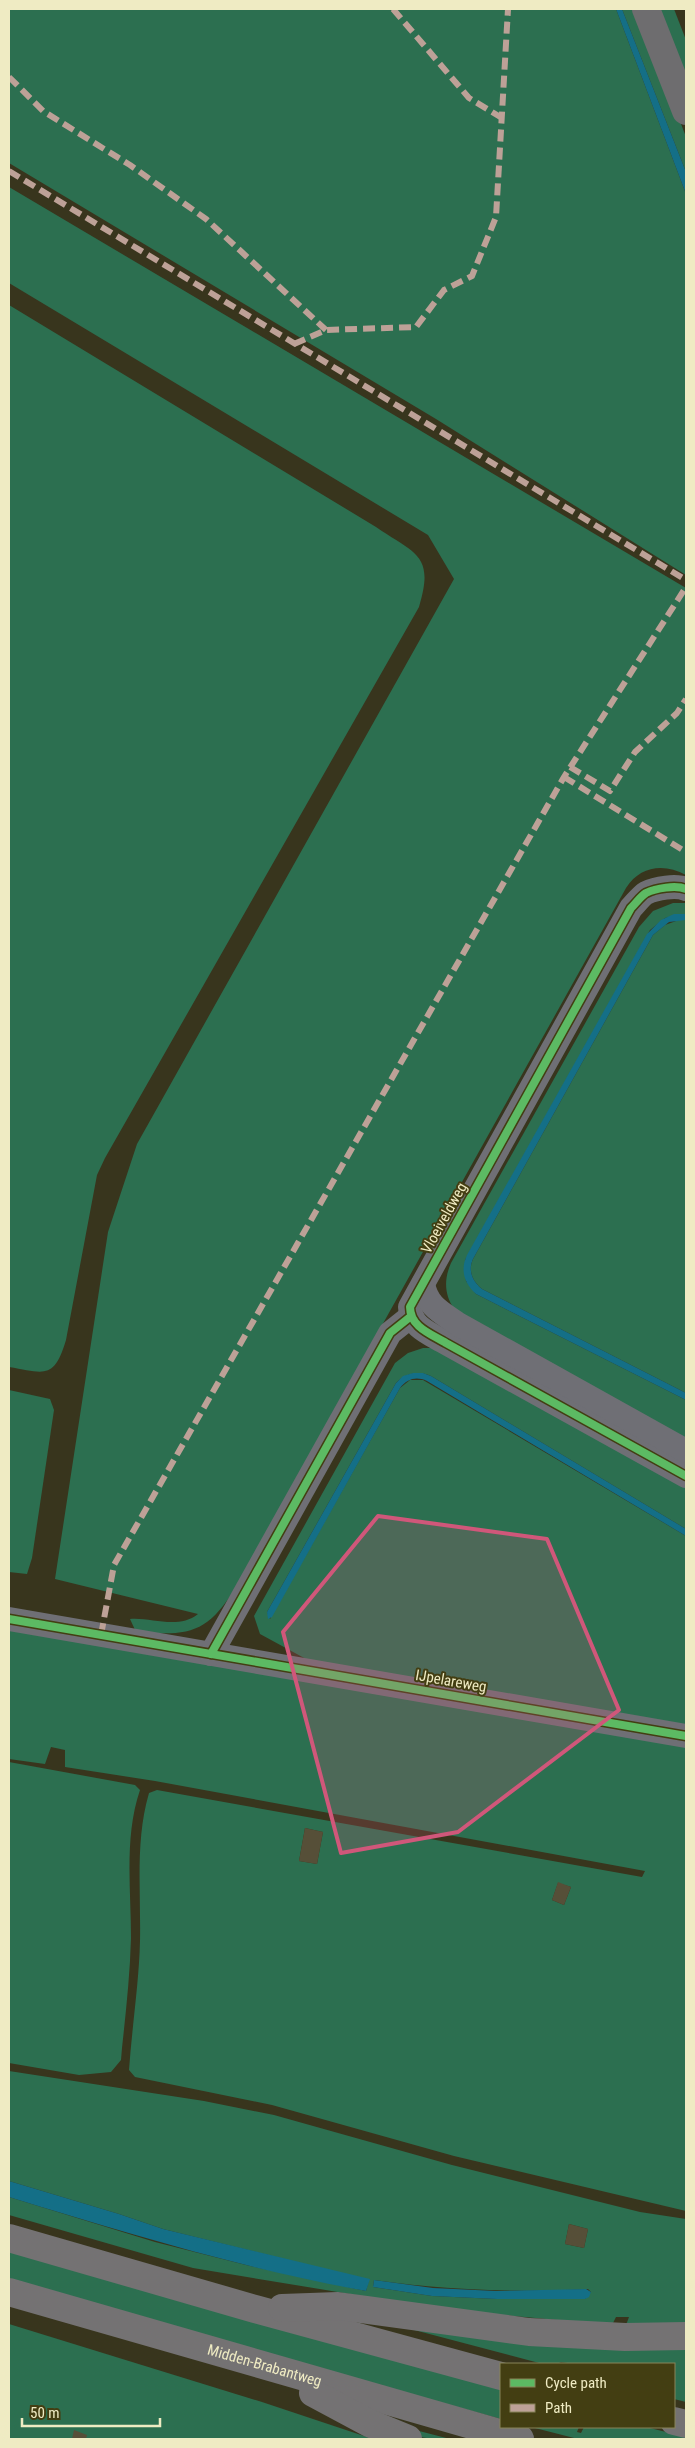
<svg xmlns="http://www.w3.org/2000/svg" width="695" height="2448" font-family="'Roboto Condensed',sans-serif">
	<rect width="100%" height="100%" fill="#38351d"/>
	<!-- green -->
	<g fill="#2c6f50" fill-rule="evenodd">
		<path d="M9,9H616L686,194V575L436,419L9,163Z"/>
		<path d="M622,9H637L686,137V172Z"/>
		<path d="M657,9H674L686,40V84Z"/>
		<path d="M9,187L686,588V875C664,863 640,866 626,888L236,1587C207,1634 189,1636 136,1632L130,1619C151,1617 178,1630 198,1614L55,1579L108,1232L137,1144L454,579L428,535L9,283Z"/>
		<path d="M9,305L376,527C415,554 435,554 419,607L105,1158L97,1175L66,1340C54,1380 45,1373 9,1367Z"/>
		<path d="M673,903H686V914L665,918L650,930L465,1260L466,1281L476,1294L686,1400V1442L454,1309C444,1294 444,1279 451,1263L639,927L653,911Z"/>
		<path d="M679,920H686V1393L482,1289C472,1281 468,1270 473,1259L653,935L665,925Z"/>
		<path d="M423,1348H434L686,1485V1529L431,1376C419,1370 405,1373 396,1383L267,1612L270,1619L400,1388L410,1380H423L686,1536V1727L306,1659L260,1634L254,1616L395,1363L408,1353Z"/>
		<path d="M9,1390L50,1399L54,1410L32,1558L27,1574L9,1572Z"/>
		<path d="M9,1628L686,1744V2211L454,2156L272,2105L135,2077L129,2070C132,2027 139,1983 140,1941C141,1891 135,1841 149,1793L157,1790L642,1877L645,1871L155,1781L65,1767V1750L51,1747L45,1764L9,1759ZM305,1828L323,1832L317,1864L299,1861ZM558,1883L571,1887L564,1905L552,1900Z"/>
		<path d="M9,1762L135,1785L140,1790C124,1837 131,1889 131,1938C130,1975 126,2011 122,2048L121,2060L111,2072L79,2075L9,2063Z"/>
		<path d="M9,2071L204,2101L274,2115L452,2165L640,2212L686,2219V2327L626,2325L629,2317H616L612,2325L446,2310L193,2268L9,2215V2197L155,2242L246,2265L366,2291L369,2280L163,2229L119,2214L9,2181ZM569,2224L588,2229L584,2248L565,2244ZM374,2280C445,2290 516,2293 588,2289L591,2292L585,2299H497L432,2296L373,2287Z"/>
		<path d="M9,2250L501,2389V2419L279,2358L9,2281Z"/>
		<path d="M380,2321L686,2347V2402L674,2399V2364H576L559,2362L563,2364H543Z"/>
		<path d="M9,2324L262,2402L373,2439H9Z"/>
		<path d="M396,2425L450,2439C433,2439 408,2439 396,2425Z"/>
		<path d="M531,2427H579L577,2432L581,2433L584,2427H646L686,2437V2439H578Z"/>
	</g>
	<!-- water -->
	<g fill="#146f87">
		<path d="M616,9H622L686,172V194Z"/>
		<path d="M674,914H686V920L669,922L653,935L473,1259C468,1270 472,1281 482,1289L686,1393V1400L476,1294C464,1283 460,1270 467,1255L647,934L661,920Z"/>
		<path d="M413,1373H423L431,1376L686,1529V1536L427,1381C416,1376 407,1379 400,1388L272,1617L268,1619L267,1612L396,1383L403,1376Z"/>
		<path d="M9,2181L119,2214L163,2229L370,2279L366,2291C244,2269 127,2233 9,2197Z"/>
		<path d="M374,2280L433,2288L496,2291L586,2289L591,2292L589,2297L585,2299H497L432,2296L373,2287Z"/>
	</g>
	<!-- building -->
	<g fill="#564f38">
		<path d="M305,1828L323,1832L317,1864L299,1861Z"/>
		<path d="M558,1882L571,1887L564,1905L552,1900Z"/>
		<path d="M569,2224L588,2229L584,2248L565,2244Z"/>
		<path d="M74,2430L87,2435L86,2439H72Z"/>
	</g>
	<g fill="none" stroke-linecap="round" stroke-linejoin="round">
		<!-- minor -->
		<g stroke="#6f6f75" stroke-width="24">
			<path d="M686,889C676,885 656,888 646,893C641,896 636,903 631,908L410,1307C410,1327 431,1334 446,1343L686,1476"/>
			<path d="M423,1284C427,1306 441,1312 458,1324L686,1451"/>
			<path d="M9,1619L686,1736"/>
			<path d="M211,1654L390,1333L410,1317"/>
		</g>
		<!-- major -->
		<path stroke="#6e6d6f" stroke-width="28" d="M646,9L686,111"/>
		<!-- highway -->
		<g stroke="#747273" stroke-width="28">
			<path d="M9,2238L255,2309L501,2376"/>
			<path id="s1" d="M9,2292L520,2439"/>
			<path d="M282,2308L338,2306L529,2332L625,2337L686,2336"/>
			<path d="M313,2393L369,2423L408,2439"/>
			<path d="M674,2421L686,2424"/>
		</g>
		<!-- quiet -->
		<g stroke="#bda197" stroke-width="6" stroke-dasharray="12 6" stroke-linecap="butt">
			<path d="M393,9L469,98L502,118"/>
			<path d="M9,77L43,111L130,165L206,219L326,330"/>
			<path d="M9,171L686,580"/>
			<path d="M294,344L326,330L416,327L444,290L472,276L496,217L508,9"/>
			<path d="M570,767L610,791L635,752L677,713L686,699"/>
			<path d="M564,777L686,852"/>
			<path d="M101,1635L114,1565L564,777L686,587"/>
		</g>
		<defs>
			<g id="cycleway">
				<path d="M686,889C676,885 656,888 646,893C641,896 636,903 631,908L410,1307C410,1327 431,1334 446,1343L686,1476"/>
				<path d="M9,1619L686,1736"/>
				<path d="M211,1654L390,1333L410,1317"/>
			</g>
		</defs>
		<!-- cycleway casing -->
		<use href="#cycleway" stroke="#433e12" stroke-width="11"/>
		<!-- cycleway -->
		<use href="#cycleway" stroke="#5cba63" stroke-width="8"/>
	</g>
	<!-- marked area -->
	<path fill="#d0577a" fill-opacity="0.2" stroke="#d0577a" stroke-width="4" stroke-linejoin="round" d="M378,1516L547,1539L619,1710L458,1832L341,1853L283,1632Z"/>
	<g text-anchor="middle" stroke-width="4" stroke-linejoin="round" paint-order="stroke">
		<!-- street labels -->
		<g font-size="15" fill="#efebc3" stroke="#433e12">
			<text transform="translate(444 1218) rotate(-61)" y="5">Vloeiveldweg</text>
			<text transform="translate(451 1681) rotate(10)" y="5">IJpelareweg</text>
			<text dy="5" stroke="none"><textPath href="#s1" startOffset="266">Midden-Brabantweg</textPath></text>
		</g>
	</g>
	<!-- border -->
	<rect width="695" height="2448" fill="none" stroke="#efebc3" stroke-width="20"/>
	<!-- legend -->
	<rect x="500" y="2363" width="175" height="65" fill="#433e12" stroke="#888359"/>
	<rect x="510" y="2379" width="25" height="8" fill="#5cba63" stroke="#888359"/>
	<text x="545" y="2388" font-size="15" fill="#efebc3">Cycle path</text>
	<rect x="510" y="2404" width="25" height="8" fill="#bda197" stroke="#888359"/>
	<text x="545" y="2413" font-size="15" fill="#efebc3">Path</text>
	<!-- scale -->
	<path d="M22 2418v8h138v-8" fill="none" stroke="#efebc3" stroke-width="2.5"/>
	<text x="30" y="2418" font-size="15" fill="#efebc3" stroke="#433e12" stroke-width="4" paint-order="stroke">50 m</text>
</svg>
